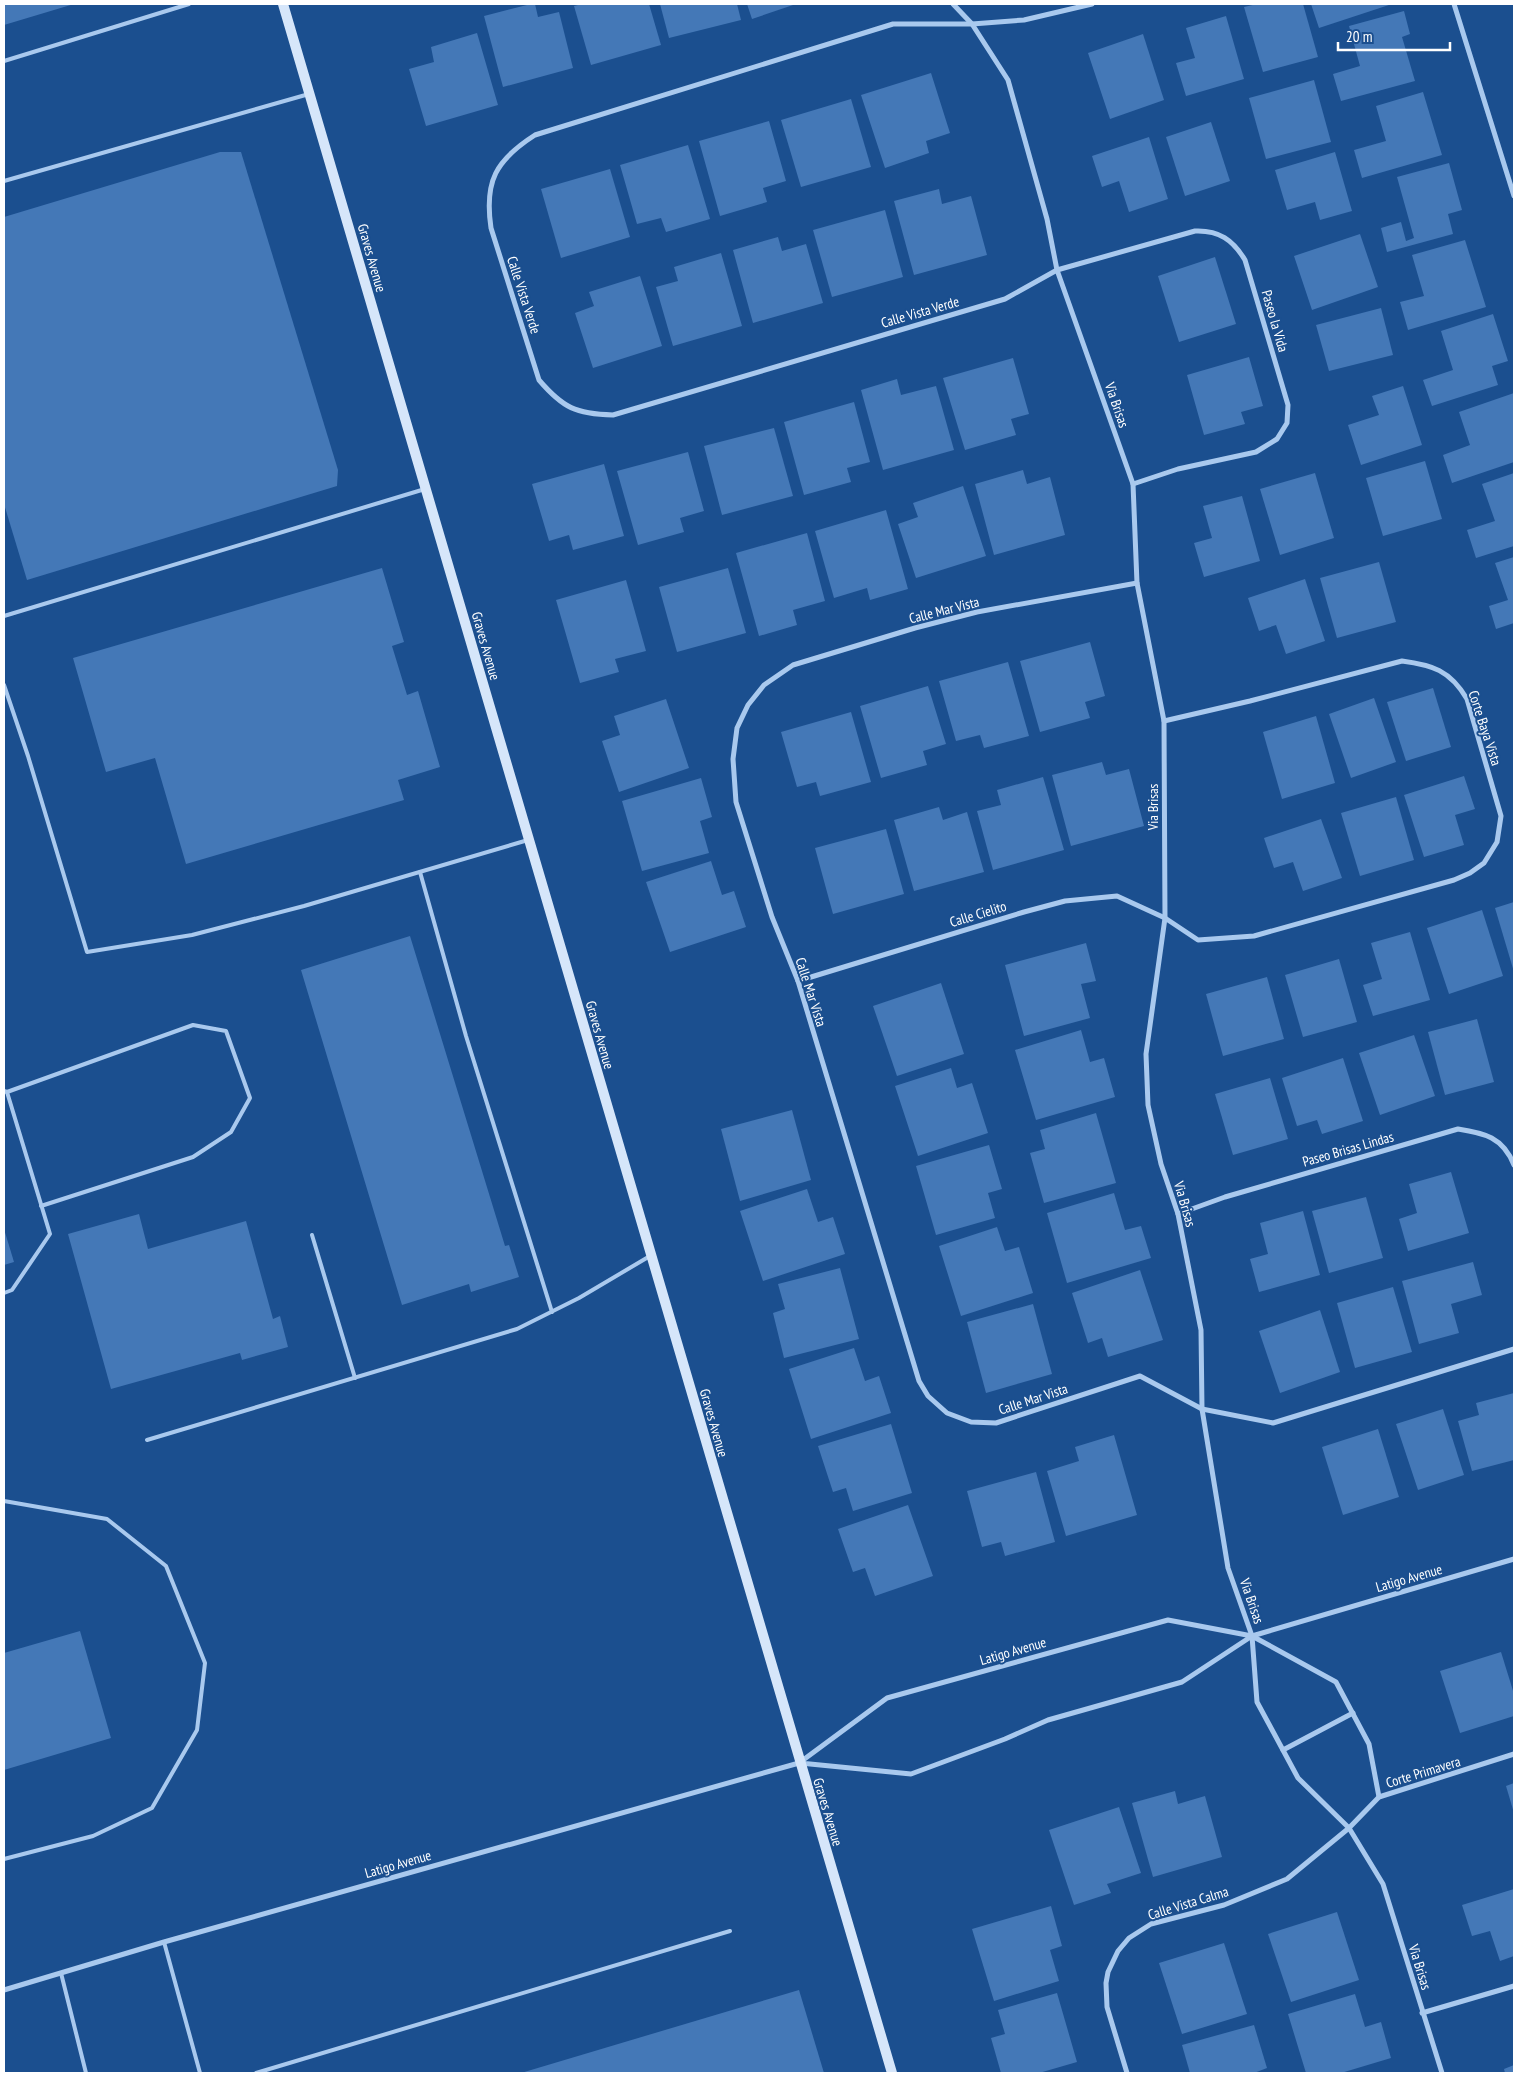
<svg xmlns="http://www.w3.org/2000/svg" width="1518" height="2077" font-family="'PT Sans Narrow',sans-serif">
	<rect width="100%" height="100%" fill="#1b4f8f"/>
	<!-- building -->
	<g fill="#4478b7">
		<path d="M4,4H74L4,25Z"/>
		<path d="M531,4H535L538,17L559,12L573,68L503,87L484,16Z"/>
		<path d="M582,4H649L661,45L591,65L574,6Z"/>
		<path d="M660,4H737L741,20L669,38Z"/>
		<path d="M747,4H796L752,19Z"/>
		<path d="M1257,4H1303L1318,57L1263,72L1244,7Z"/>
		<path d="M1311,4H1392L1319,28Z"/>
		<path d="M1404,11L1410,34L1402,37L1415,81L1341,101L1333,74L1360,66L1349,26Z"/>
		<path d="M1226,16L1244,79L1186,96L1176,63L1195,58L1186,28Z"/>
		<path d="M477,33L498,105L426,126L409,69L434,62L431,47Z"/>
		<path d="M1143,34L1164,100L1110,119L1088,53Z"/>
		<path d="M931,73L950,133L926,141L929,153L885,168L861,95Z"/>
		<path d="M1314,80L1331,142L1266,159L1249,98Z"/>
		<path d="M1423,92L1442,155L1362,178L1354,150L1386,141L1376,106Z"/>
		<path d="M851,99L871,167L801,187L781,120Z"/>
		<path d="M769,121L786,181L763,188L767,202L720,216L699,141Z"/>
		<path d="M1211,122L1230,181L1185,196L1166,137Z"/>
		<path d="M1149,137L1168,199L1129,212L1119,181L1102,187L1092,156Z"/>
		<path d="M688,145L710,219L666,232L661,218L637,224L620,165Z"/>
		<path d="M220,152H241L338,470L337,486L27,580L4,504V217Z"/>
		<path d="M1335,152L1352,211L1320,220L1315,202L1287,210L1275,170Z"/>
		<path d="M1449,163L1462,210L1448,214L1453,234L1387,252L1381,228L1401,222L1406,241L1414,238L1397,177Z"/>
		<path d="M610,169L630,237L561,258L541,189Z"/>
		<path d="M939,189L942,204L971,196L987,255L914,275L894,201Z"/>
		<path d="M885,210L903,277L832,297L813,230Z"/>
		<path d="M1360,234L1378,287L1312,310L1294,256Z"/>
		<path d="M778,237L782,251L806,244L823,303L753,323L733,250Z"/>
		<path d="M1465,240L1486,307L1408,330L1400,302L1424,296L1412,255Z"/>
		<path d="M721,253L742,326L673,346L656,287L678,281L674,267Z"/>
		<path d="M1215,257L1236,324L1179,342L1158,276Z"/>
		<path d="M640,276L662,346L593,368L575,313L594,306L589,292Z"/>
		<path d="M1381,308L1393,355L1329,371L1316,325Z"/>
		<path d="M1493,314L1508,361L1492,366L1498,385L1432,406L1423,380L1453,370L1441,331Z"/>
		<path d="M1249,357L1263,406L1241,412L1245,424L1204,435L1187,375Z"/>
		<path d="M1013,358L1029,414L1011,419L1016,435L965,450L943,378Z"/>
		<path d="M897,379L901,395L936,386L954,450L883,470L861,390Z"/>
		<path d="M1403,386L1422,445L1361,465L1348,425L1379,415L1372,396Z"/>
		<path d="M1514,393V462L1452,483L1443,455L1470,445L1459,412Z"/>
		<path d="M854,402L870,462L847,468L851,482L804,495L784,422Z"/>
		<path d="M774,428L793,496L722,515L704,446Z"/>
		<path d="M688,452L704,511L680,518L684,532L638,545L617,471Z"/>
		<path d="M1425,461L1442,519L1383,536L1366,478Z"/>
		<path d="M604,464L624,536L573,550L569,535L549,541L532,484Z"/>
		<path d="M1023,470L1027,484L1050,477L1065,535L994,555L975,484Z"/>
		<path d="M1315,473L1334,538L1280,555L1260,489Z"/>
		<path d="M1514,473V546L1476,558L1467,530L1495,521L1482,484Z"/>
		<path d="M963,486L986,556L916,578L898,524L918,517L913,503Z"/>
		<path d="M1242,496L1260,561L1204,577L1194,543L1212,538L1203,506Z"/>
		<path d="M886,510L908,589L870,600L867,588L834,598L815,531Z"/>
		<path d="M807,533L825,601L793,610L797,625L759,636L736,553Z"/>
		<path d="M1514,557V623L1496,629L1489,606L1508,600L1495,563Z"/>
		<path d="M1379,562L1396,622L1337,638L1320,578Z"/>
		<path d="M382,568L404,642L392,646L407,695L418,691L440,767L398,780L404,800L186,864L155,758L106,772L73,658Z"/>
		<path d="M728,568L746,633L677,652L659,587Z"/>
		<path d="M1305,579L1325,641L1286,654L1276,625L1259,631L1248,598Z"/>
		<path d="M626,580L646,651L615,659L619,672L580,683L556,600Z"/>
		<path d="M1090,642L1105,696L1085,702L1090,718L1040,732L1020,661Z"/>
		<path d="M1008,662L1029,736L984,748L980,735L956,741L939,681Z"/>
		<path d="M928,686L946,744L923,751L927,765L881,778L860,706Z"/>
		<path d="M1433,688L1451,747L1406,761L1387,702Z"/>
		<path d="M1374,698L1396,762L1351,778L1329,714Z"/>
		<path d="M666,699L689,768L619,792L602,741L620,735L614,716Z"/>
		<path d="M851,712L871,782L820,796L816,782L797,787L781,732Z"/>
		<path d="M1316,716L1335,783L1282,799L1263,732Z"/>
		<path d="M1102,762L1106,775L1129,769L1144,826L1071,846L1052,775Z"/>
		<path d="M1464,776L1475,809L1455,815L1464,845L1424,857L1404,795Z"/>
		<path d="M1043,777L1064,850L993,870L977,811L1001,805L997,790Z"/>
		<path d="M701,778L712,817L700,821L709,853L642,871L622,801Z"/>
		<path d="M1396,797L1414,860L1360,876L1341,813Z"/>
		<path d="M939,807L943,820L967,812L984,872L914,891L894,820Z"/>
		<path d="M1321,819L1342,878L1303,891L1293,862L1274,868L1264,838Z"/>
		<path d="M886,829L904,894L833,914L815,848Z"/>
		<path d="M711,861L722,895L734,891L746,927L670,952L646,882Z"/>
		<path d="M1514,902V972L1495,908Z"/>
		<path d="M1482,910L1503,976L1449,994L1427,928Z"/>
		<path d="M1410,932L1430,1000L1373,1016L1363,985L1382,979L1371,943Z"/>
		<path d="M410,936L505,1246L509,1245L519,1277L471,1292L469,1284L402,1305L301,970Z"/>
		<path d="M1086,943L1096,981L1081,984L1090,1018L1024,1036L1005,965Z"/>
		<path d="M1339,959L1357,1022L1303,1037L1285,975Z"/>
		<path d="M1267,977L1284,1039L1223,1056L1206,994Z"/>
		<path d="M941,983L964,1054L897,1076L873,1006Z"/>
		<path d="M1477,1019L1494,1082L1445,1095L1428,1032Z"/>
		<path d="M1081,1030L1090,1062L1104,1058L1115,1097L1036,1120L1015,1050Z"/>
		<path d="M1414,1035L1435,1096L1380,1115L1359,1053Z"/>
		<path d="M1343,1058L1363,1121L1322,1134L1317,1120L1297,1126L1282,1078Z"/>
		<path d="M951,1068L957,1088L972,1083L988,1133L918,1156L895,1086Z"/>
		<path d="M1270,1078L1288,1139L1233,1155L1215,1094Z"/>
		<path d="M792,1110L811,1180L740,1201L721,1129Z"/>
		<path d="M1096,1113L1116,1183L1044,1203L1030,1153L1045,1149L1040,1130Z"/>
		<path d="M989,1145L1002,1189L988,1193L995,1218L936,1235L916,1166Z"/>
		<path d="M1451,1172L1469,1233L1408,1251L1399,1219L1417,1213L1409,1184Z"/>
		<path d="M807,1189L818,1222L833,1217L845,1254L763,1281L740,1211Z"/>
		<path d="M1114,1193L1125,1230L1141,1226L1151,1258L1067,1283L1047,1213Z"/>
		<path d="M1366,1197L1383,1258L1329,1273L1312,1211Z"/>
		<path d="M1303,1211L1320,1275L1259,1292L1250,1259L1268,1254L1260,1223Z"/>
		<path d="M139,1214L148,1249L246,1221L273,1319L280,1316L288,1347L242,1360L240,1353L111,1389L68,1234Z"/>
		<path d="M997,1227L1005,1251L1019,1247L1033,1293L961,1316L939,1246Z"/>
		<path d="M4,1229L14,1262L4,1265Z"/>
		<path d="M1473,1262L1482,1295L1451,1304L1459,1333L1419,1344L1402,1281Z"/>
		<path d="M840,1268L859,1339L784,1358L773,1313L785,1309L778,1284Z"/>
		<path d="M1140,1270L1163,1340L1108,1357L1102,1338L1088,1343L1072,1293Z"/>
		<path d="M1393,1287L1412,1352L1355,1368L1337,1303Z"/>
		<path d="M1033,1304L1052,1374L986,1393L967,1322Z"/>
		<path d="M1320,1310L1340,1372L1280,1393L1259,1331Z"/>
		<path d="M854,1348L865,1381L879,1376L891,1413L811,1439L789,1369Z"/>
		<path d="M1514,1393V1460L1472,1471L1458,1421L1479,1415L1476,1403Z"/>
		<path d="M1443,1409L1464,1475L1418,1490L1396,1424Z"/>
		<path d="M891,1424L912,1493L853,1511L846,1488L833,1492L818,1446Z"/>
		<path d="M1378,1429L1399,1497L1343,1515L1322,1447Z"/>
		<path d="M1114,1435L1137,1515L1066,1536L1047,1471L1079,1461L1075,1447Z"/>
		<path d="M1036,1472L1055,1542L1005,1556L1001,1542L982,1547L967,1491Z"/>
		<path d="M908,1505L933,1576L875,1596L865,1568L853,1572L838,1529Z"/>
		<path d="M80,1631L111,1738L4,1770V1653Z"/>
		<path d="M1501,1652L1514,1694V1716L1460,1733L1440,1671Z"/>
		<path d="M1514,1783V1813L1506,1786Z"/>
		<path d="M1175,1791L1178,1804L1205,1796L1222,1857L1153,1877L1132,1803Z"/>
		<path d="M1119,1807L1141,1873L1107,1884L1111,1893L1074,1905L1049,1830Z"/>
		<path d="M1514,1889V1956L1500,1961L1490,1931L1472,1936L1462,1905Z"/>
		<path d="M1051,1906L1062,1946L1050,1950L1059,1981L994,2001L972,1929Z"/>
		<path d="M1337,1912L1359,1980L1291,2002L1268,1934Z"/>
		<path d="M1224,1943L1247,2014L1182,2034L1159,1963Z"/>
		<path d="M799,1990L824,2073H521Z"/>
		<path d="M1057,1993L1077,2062L1039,2073H1001L991,2038L1005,2034L998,2010Z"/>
		<path d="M1355,1994L1365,2027L1381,2022L1391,2058L1341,2073H1306L1288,2014Z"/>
		<path d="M1254,2025L1267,2068L1254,2073H1190L1182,2045Z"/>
		<path d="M1514,2065V2073H1505L1504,2069Z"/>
	</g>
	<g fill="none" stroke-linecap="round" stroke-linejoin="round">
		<!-- lane -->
		<g stroke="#a9c9ee" stroke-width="4">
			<path d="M4,61L189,4"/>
			<path d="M4,181L309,94"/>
			<path d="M4,616L425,489"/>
			<path d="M4,685L28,756L87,952L192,935L304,906L528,840"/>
			<path d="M420,872L466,1036L552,1312"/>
			<path d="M4,1091L7,1092L50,1234L12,1290L4,1293"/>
			<path d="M7,1092L193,1025L226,1031L250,1098L231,1132L193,1157L41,1206"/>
			<path d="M312,1235L355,1378"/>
			<path d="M147,1440L517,1329L579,1298L650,1256"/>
			<path d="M4,1501L107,1519L166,1566L205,1663L197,1730L152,1808L93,1836L4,1859"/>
			<path d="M164,1942L200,2073"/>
			<path d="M61,1973L86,2073"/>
			<path d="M256,2073L730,1931"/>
		</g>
		<!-- street -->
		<g stroke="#a9c9ee" stroke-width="5">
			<path d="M953,4L972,24L1008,80L1047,219L1057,270L1133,484L1137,583L1164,721L1165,918L1146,1054L1148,1105L1161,1164L1178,1214L1201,1330L1202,1409L1228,1568L1252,1636L1257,1702L1298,1778L1349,1828L1383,1884L1442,2073"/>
			<path d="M1092,4L1024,20L972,24H893L535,135C496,160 484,181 491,228L539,380C563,408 576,414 613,415L1005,299L1057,270L1195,231C1219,230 1233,240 1245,260L1288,405L1287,423L1277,439L1256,452L1178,469L1133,484"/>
			<path d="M1454,4L1514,196"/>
			<path d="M1137,583L977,612L915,628L793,665L764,685L748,705L737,728L733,759L736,802L772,917L798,981L919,1381L928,1396L947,1413L971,1422L996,1423L1140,1376L1202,1409L1273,1423L1514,1349"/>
			<path d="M798,981L1024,912L1065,901L1117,896L1165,918L1198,940L1254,936L1454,880L1470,873L1484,863L1497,842L1501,816L1467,699C1450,670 1432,665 1402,661L1250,701L1164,721"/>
			<path d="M1178,1214L1225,1197L1458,1129C1484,1133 1503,1137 1514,1165"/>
			<path d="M1252,1636L1514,1559"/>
			<path d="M1252,1636L1336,1682L1369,1744L1379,1797"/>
			<path d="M1283,1750L1353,1713"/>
			<path d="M4,1990L164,1942L799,1763L887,1698L1168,1620L1252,1636L1182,1682L1048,1720L1005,1739L911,1774L800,1763"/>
			<path d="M1422,2013L1514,1986"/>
			<path d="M1127,2073L1107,2007L1106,1983L1108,1972L1118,1951L1129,1938L1151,1924L1224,1905L1287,1879L1349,1828L1379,1797L1514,1754"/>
		</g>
		<!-- secondary -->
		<path stroke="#d6e6fa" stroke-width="10" d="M283,4L892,2073"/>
	</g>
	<g text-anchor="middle" stroke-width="4" stroke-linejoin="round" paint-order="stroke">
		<!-- street labels -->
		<g font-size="14" fill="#fff" stroke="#1b4f8f">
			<text transform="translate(372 258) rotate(74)" y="5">Graves Avenue</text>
			<text transform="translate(524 295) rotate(72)" y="5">Calle Vista Verde</text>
			<text transform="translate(920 312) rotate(-16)" y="5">Calle Vista Verde</text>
			<text transform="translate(1275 321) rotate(74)" y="5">Paseo la Vida</text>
			<text transform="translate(1117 405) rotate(71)" y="5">Via Brisas</text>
			<text transform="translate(944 610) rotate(-14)" y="5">Calle Mar Vista</text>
			<text transform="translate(486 646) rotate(74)" y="5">Graves Avenue</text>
			<text transform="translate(1485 728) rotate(72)" y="5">Corte Baya Vista</text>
			<text transform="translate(1153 807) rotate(-90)" y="5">Via Brisas</text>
			<text transform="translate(978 914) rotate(-17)" y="5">Calle Cielito</text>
			<text transform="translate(811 992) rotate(72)" y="5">Calle Mar Vista</text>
			<text transform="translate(600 1035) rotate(74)" y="5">Graves Avenue</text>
			<text transform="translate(1348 1149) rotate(-16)" y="5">Paseo Brisas Lindas</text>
			<text transform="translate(1185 1204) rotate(74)" y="5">Via Brisas</text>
			<text transform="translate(1033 1399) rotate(-18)" y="5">Calle Mar Vista</text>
			<text transform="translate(714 1423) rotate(74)" y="5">Graves Avenue</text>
			<text transform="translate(1409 1578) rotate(-16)" y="5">Latigo Avenue</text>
			<text transform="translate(1252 1601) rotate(71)" y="5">Via Brisas</text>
			<text transform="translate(1013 1651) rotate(-16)" y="5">Latigo Avenue</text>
			<text transform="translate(1423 1772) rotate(-17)" y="5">Corte Primavera</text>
			<text transform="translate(828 1812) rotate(73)" y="5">Graves Avenue</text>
			<text transform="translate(398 1864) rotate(-16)" y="5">Latigo Avenue</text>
			<text transform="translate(1188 1903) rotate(-17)" y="5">Calle Vista Calma</text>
			<text transform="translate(1420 1967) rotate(73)" y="5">Via Brisas</text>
		</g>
	</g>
	<!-- border -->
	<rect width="1518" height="2077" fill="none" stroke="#ffffff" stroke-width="10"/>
	<!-- scale -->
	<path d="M1338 42v8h112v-8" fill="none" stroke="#ffffff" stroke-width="2.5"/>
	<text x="1346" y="42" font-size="15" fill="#ffffff" stroke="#1b4f8f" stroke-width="4" paint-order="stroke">20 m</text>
</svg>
